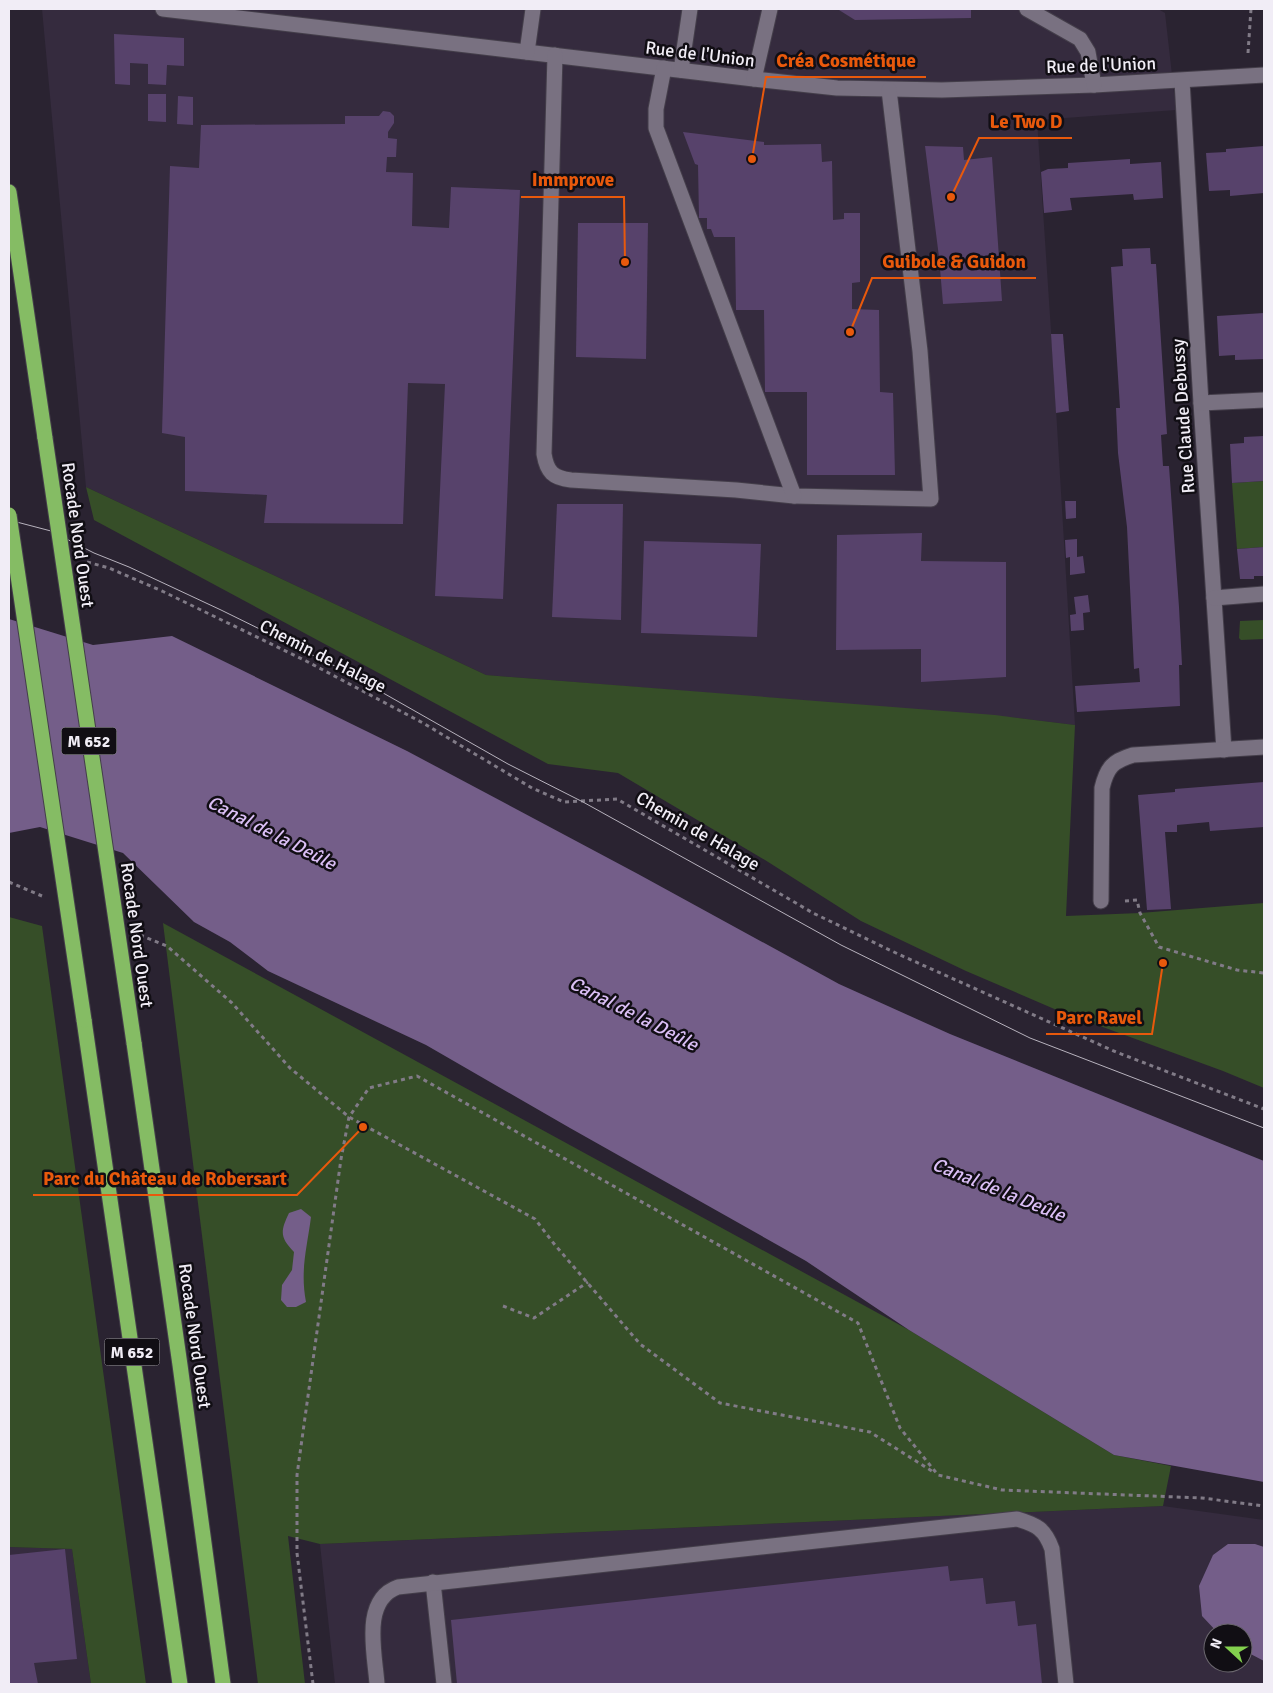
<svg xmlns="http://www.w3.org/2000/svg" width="1273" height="1693" font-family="Signika,sans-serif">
	<rect width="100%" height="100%" fill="#2a2331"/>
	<!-- built -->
	<g fill="#352b3e" fill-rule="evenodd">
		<path d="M42,9H1158L1165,13L1176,110L1037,120L1054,376L1075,725L1017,718L486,675L86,487Z"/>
		<path d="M1163,1506L1264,1520V1684H335L320,1544ZM1213,1633H1243V1663H1213Z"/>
		<path d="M9,1547L72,1549L91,1684H9Z"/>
	</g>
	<!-- green -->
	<g fill="#364e28">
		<path d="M1264,481V547L1237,549L1232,483Z"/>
		<path d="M86,487L486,675L995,715L1075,725L1066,916L1140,913L1264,903V1088L1223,1071L1059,1011L966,971L861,921L765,860L618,773L548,764L94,520Z"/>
		<path d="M1264,620V639L1241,640L1239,638L1240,621Z"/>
		<path d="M9,917L42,926L146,1684H91L72,1549L9,1547Z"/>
		<path d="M163,923L909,1330L1114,1455L1171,1466L1163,1506L320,1544L288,1536L305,1684H258Z"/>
	</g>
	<!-- water -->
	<g fill="#745e89">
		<path d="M9,619L93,645L172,636L407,751L638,874L839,984L950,1034L1264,1161V1482L1114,1455L909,1330L806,1261L570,1128L426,1045L268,971L230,942L194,922L123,853L40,827L9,833Z"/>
		<path d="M301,1209L311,1217C307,1248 300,1270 306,1302L296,1307H287L281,1300L282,1285L292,1270L294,1252C280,1237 280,1232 289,1213Z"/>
		<path d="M1228,1544H1255L1264,1547V1661L1243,1650V1633H1218L1202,1616L1199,1586L1213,1555Z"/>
	</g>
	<!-- building -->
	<g fill="#57426b">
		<path d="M840,9H971V18L855,20L839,10Z"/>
		<path d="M114,34L184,38V66L167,65L166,85L148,84V64L130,63V85L115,84Z"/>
		<path d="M148,94H166V122L148,121Z"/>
		<path d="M178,96L193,97V125L177,124Z"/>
		<path d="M383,111L390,112L394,116V123L388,132V138L397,139L396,157H387L386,172L413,173L412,226L449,228L451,187L520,190L503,599L435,596L445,384L408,383L403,524L264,523L267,495L185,491V437L162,433L170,166L199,168L201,125L345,124V116H379Z"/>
		<path d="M683,132L764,142V145L821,144L822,162L832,161L833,220L844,219V213H860V282L852,283V309L879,310L880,392L893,393L895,475H807V392H765L764,310H736L735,237H714L711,229H707V218H699L698,165L695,164Z"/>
		<path d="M925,146L963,147L964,160L992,157L1002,301L943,304L939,257Z"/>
		<path d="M1264,146V193L1230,196V190L1209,191L1206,153L1226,152V149Z"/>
		<path d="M1130,159V164L1161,162L1163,198L1134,200L1133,194L1070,198L1072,210L1044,213L1041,172L1048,169L1068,168V163Z"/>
		<path d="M578,223H648L646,359L576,357Z"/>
		<path d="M1150,248L1151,264H1156L1167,434L1161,435L1163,466H1169L1179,607L1182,665H1179L1180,706L1077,712L1075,686L1140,682L1139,668L1134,669L1127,527L1118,453L1116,408H1120L1111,267L1123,266L1122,249Z"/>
		<path d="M1264,313V359L1235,360V355L1219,356L1217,316Z"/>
		<path d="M1051,334H1063L1069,411L1056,413Z"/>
		<path d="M1264,436V481L1232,483L1230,444L1244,443V437Z"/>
		<path d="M1065,501H1076V518L1066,519Z"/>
		<path d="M557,504H623L621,620L552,617Z"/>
		<path d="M922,533L921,561L1006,562V677L921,682V649L836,650L837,535Z"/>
		<path d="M1077,539V557L1083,556L1085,573L1070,575V557L1066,558L1065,540Z"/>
		<path d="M644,541L761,544L757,637L641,633Z"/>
		<path d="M1264,547V576H1254V579H1240L1237,549Z"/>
		<path d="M1088,595L1090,612L1083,613L1084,630L1071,631L1070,615L1076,614L1074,597Z"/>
		<path d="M1264,782V827L1210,831L1209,822L1177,825V832H1165L1171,909L1147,910L1138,795L1175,792V789Z"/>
		<path d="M65,1549L77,1659L34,1663L38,1684H9V1555Z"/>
		<path d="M948,1566L950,1581L983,1578L986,1604L1015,1601L1018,1626L1036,1624L1042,1684H457L451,1620Z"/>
	</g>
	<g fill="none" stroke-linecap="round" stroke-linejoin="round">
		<defs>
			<g id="minor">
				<path d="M163,9L754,79L837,88L942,90L1094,85L1264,75"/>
				<path d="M1027,9L1080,39L1088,52L1094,85"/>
				<path d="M527,52L533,9"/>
				<path d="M555,55L544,454C547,472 553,478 571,480L736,490L794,496L931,499L920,351L889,90"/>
				<path d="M664,68L656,109V128L794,496"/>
				<path d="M681,70L690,9"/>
				<path d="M754,79L770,9"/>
				<path d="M1182,81L1201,403L1224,750"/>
				<path d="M1201,403L1264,400"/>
				<path d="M1214,598L1264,594"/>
				<path d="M1101,901L1102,788C1107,767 1113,761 1133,755L1264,747"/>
				<path d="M433,1582L444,1684"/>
				<path d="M377,1684C375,1654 361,1600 398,1587L1017,1519C1037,1525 1045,1529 1052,1549L1066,1684"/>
			</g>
			<g id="highway">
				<path d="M9,192L45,438"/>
				<path d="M84,1020L180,1684"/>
				<path d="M134,1043L180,1365L223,1684"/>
			</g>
		</defs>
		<!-- minor casing -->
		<use href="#minor" stroke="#443e4a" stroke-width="17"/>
		<!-- highway casing -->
		<use href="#highway" stroke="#443e4a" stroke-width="17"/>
		<!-- path -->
		<g stroke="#817b87" stroke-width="3" stroke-dasharray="4 4" stroke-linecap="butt">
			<path d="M1248,53L1251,9"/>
			<path d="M87,562L109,568L162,591L306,661L423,723L532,788L564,802L617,799L813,913L898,954L1116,1052L1264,1109"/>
			<path d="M9,882L42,896"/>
			<path d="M1125,901L1137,900L1140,913L1159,947L1237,970L1264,973"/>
			<path d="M140,935L167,946L232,1003L290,1068L349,1117L535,1219L555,1245L640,1344L720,1403L870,1432L935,1473"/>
			<path d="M503,1306L534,1318L588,1282"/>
			<path d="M313,1684L297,1553V1475L341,1159L349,1117L369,1088L417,1076L858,1323L900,1428L938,1475L1002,1490L1202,1498L1264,1506"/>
		</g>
		<!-- minor -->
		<use href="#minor" stroke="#797181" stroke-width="15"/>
		<!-- highway -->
		<use href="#highway" stroke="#85bc64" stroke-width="15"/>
		<!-- tram -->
		<path stroke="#b7b2bd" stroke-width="1" d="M9,520L51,531L94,553L129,567L221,610L341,669L508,764L583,802L841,945L1030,1038L1264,1128"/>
		<defs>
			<g id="highway-bridge">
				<path d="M45,438L134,1043"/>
				<path d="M9,515L84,1020"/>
			</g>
		</defs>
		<!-- highway-bridge casing -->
		<use href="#highway-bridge" stroke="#443e4a" stroke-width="17" stroke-linecap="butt"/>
		<!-- highway-bridge -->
		<use href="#highway-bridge" stroke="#85bc64" stroke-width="15"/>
	</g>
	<g text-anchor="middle" stroke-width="5" stroke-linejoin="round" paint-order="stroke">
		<!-- shield labels -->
		<g fill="#110e14" stroke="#aeaab2" stroke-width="1">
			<rect x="61.5" y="727.5" width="55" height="27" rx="4"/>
			<rect x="104.5" y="1338.5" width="55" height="27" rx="4"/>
		</g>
		<g font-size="16" font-weight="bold" fill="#f1edf6">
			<text x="89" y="747">M 652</text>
			<text x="132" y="1358">M 652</text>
		</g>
		<!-- street labels -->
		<g font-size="18" fill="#f1edf6" stroke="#110e14">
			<text transform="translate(700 54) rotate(7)" y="6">Rue de l'Union</text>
			<text transform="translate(1101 65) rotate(-2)" y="6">Rue de l'Union</text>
			<text transform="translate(1183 416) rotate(-94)" y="6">Rue Claude Debussy</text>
			<text transform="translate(78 535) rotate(82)" y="6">Rocade Nord Ouest</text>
			<text transform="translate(323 656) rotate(27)" y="6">Chemin de Halage</text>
			<text transform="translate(698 831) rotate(30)" y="6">Chemin de Halage</text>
			<text transform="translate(137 935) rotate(82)" y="6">Rocade Nord Ouest</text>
			<text transform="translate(195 1336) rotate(82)" y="6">Rocade Nord Ouest</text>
		</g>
		<!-- water labels -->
		<g font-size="19" font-style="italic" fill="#dbbff6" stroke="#110e14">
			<text transform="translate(272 832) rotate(27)" y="7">Canal de la Deûle</text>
			<text transform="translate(634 1013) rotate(27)" y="7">Canal de la Deûle</text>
			<text transform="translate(999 1189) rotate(22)" y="7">Canal de la Deûle</text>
		</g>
	</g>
	<!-- callouts -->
	<path fill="none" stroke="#e8590c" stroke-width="2" d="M752 159L766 77H926M951 197L979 138H1072M625 262L624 197H521M850 332L872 278H1036M1163 963L1152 1034H1046M363 1127L297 1195H33"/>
	<g fill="#e8590c" stroke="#110e14" stroke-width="2">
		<circle cx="752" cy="159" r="5"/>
		<circle cx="951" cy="197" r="5"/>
		<circle cx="625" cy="262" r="5"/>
		<circle cx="850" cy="332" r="5"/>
		<circle cx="1163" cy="963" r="5"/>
		<circle cx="363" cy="1127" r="5"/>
	</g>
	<g font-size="19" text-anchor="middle" font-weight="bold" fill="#e8590c" stroke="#110e14" stroke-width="5" stroke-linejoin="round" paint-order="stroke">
		<text x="846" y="67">Créa Cosmétique</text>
		<text x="1026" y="128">Le Two D</text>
		<text x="573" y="186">Immprove</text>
		<text x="954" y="268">Guibole &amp; Guidon</text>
		<text x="1099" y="1024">Parc Ravel</text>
		<text x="165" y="1185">Parc du Château de Robersart</text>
	</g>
	<!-- border -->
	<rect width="1273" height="1693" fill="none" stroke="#f1edf6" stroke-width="20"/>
	<!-- north arrow -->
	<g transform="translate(1228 1648) rotate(291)"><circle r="24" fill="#110e14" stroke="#6b676e"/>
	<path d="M0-4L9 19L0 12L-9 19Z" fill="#83d04e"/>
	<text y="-8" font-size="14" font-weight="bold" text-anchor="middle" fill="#f1edf6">N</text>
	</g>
</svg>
